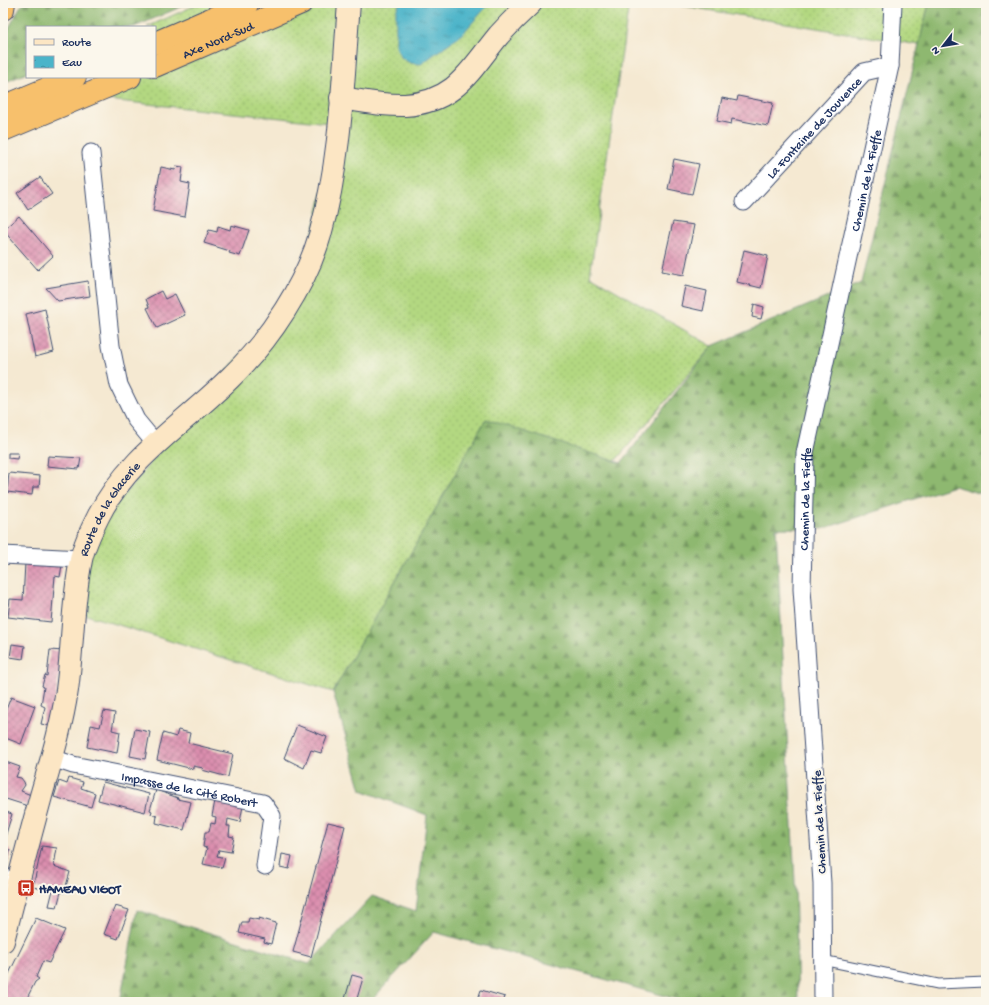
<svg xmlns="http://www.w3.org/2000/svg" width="989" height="1005" font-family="'Gochi Hand',sans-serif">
	<defs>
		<pattern id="grass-dots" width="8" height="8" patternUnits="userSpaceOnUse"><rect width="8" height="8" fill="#b3d881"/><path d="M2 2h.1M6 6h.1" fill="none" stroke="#99ba72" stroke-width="1.8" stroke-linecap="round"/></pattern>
		<pattern id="forest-firs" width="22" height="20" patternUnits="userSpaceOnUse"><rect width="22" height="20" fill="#8eb86f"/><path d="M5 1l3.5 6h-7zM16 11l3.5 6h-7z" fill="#73965e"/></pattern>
		<pattern id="water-ripples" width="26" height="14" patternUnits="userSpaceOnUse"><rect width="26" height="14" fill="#4bb4c9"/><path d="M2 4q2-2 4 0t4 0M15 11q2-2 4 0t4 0" fill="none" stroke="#3e93a6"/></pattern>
		<pattern id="building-cross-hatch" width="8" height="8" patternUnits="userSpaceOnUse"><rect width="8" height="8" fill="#db8eae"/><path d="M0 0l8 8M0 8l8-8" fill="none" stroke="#b17491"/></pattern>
	</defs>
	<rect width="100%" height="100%" fill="#fbf7ec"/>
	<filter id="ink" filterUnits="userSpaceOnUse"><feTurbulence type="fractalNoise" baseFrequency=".025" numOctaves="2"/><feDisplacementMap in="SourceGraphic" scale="8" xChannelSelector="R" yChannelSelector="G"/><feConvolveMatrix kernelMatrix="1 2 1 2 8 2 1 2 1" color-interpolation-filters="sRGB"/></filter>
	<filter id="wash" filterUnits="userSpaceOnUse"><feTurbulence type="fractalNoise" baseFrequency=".012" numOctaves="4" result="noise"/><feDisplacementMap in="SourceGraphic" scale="16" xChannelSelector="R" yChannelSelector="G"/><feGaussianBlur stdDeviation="0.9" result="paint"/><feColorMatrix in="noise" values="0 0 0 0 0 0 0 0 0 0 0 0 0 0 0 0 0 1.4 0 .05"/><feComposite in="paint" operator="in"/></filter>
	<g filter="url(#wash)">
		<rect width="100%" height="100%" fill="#f5e9d2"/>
		<!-- grass -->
		<g fill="url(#grass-dots)" stroke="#678470">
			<path d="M200,3H629L590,276L712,346L611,466L486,419L333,692L74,611L87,539L301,282L339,124L108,100L97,77H155V27H147Z"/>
			<path d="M665,3H929L919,45Z"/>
		</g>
		<!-- forest -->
		<g fill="url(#forest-firs)" stroke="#547466">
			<path d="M25,3H190L134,27H27V73L3,83V39L20,7Z"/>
			<path d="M929,3H986V495L954,486L822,529L776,528L795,882L798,1002H687L434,932L370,1002H120L137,910L309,964L372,896L416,911L427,815L361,790L333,692L486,419L621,463L712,346L861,283Z"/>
		</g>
		<!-- water -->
		<path fill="url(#water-ripples)" stroke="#337294" d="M400,3H490L463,33L421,64L410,63L401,57L396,46V11Z"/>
		<g id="blocks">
			<!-- building -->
			<g fill="url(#building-cross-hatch)">
				<path d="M738,96L773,103L768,126L732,119L731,124L717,121L722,98L737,101Z"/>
				<path d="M674,159L699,164L692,194L668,189Z"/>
				<path d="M176,166L183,167L181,182L190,184L185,217L153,211L161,167L175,170Z"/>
				<path d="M40,177L52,194L28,210L17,193Z"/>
				<path d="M19,216L53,256L38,270L3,230Z"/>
				<path d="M673,222L694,225L684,275L662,271Z"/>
				<path d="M231,225L249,230L240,256L229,253L230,251L204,243L209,230L217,232L218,226L230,230Z"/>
				<path d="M744,250L768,256L761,288L737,282Z"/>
				<path d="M88,281L90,296L58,301L46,288Z"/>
				<path d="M685,286L707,291L703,311L681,306Z"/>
				<path d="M161,291L165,299L175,294L185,315L157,328L147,308L149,307L146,299Z"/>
				<path d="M754,304L764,307L761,319L752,317Z"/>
				<path d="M45,309L54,352L35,357L26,314Z"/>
				<path d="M8,453H18L17,459L8,458Z"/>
				<path d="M48,456L81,458L79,469L47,466Z"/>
				<path d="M9,473L40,476L39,487H33L32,495L7,492Z"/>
				<path d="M25,563L62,565L60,577L55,576L51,622L8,617L10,599L23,600Z"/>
				<path d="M12,644L25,646L23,659L10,657Z"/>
				<path d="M50,650L63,651L51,726L41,724L45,707L41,705L44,687L42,686L45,675L47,676Z"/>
				<path d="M11,697L35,706L21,744L3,737V717Z"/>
				<path d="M104,711L115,713L112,730L120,732L117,753L87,747L91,725L100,727Z"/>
				<path d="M297,725L327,737L321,753L311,750L304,768L284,758Z"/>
				<path d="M135,729L150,732L145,759L130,756Z"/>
				<path d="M178,730L190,733L188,743L233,754L228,777L202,770L203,768L193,766V769L157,760L163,733L176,737Z"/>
				<path d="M3,761L20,767L16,777L21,778L24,782L25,785L21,791L31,795L28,806L3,798Z"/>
				<path d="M69,778L83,782L81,788L95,793L91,807L54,797L59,781L67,784Z"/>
				<path d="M103,782L149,794L145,812L98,800Z"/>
				<path d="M156,790L178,798L177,799L191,802L184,830L156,823L157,816L151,814L152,811L150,810Z"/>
				<path d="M215,801L243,806L240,822L228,819L227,826H230L229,836L234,837L231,852L219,850L217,856L225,858L222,868L203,864L207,848L203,847L205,832H209L211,823L215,824L216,817L212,816Z"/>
				<path d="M3,811L12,814L3,844Z"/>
				<path d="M328,822L345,826L311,957L293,952Z"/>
				<path d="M42,846L57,848L54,866L70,872L64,893L61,892L57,907L49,906L53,890L51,891L33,887Z"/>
				<path d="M3,847L10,850L8,860L3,859Z"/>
				<path d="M282,854L292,856L289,869L280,867Z"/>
				<path d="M115,906L129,910L118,939L104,934Z"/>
				<path d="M36,918L65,930L49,963L43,961L36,977L39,979L35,982L27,998L38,1002H10L3,1000V986Z"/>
				<path d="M249,918L259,920V918L276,923L271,944L264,942L265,939L239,933L242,922H248Z"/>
				<path d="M352,975L363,978L356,1002H344Z"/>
				<path d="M481,990L505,997L503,1002H477Z"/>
			</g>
		</g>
	</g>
	<g filter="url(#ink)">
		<use href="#blocks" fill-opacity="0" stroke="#3c4b6f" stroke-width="1"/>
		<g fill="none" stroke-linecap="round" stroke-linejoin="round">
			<defs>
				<path id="lane" d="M822,960L938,984L986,982"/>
				<g id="street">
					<path d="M91,153L111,346L119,385L136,420L155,443"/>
					<path id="s1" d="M744,202L864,72L890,66"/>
					<path d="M3,555L81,559"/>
					<path id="s2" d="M52,758L73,765L263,803L272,816L265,866"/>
					<path d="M3,880L19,879"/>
					<path id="s3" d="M823,1002L822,883L802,589L805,453L890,66L893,3"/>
				</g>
				<g id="secondary">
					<path d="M341,98C362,101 384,106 405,105C456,102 470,70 499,35C509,24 520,13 531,3"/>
					<path id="s4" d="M3,941C15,893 28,844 41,796C51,761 62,725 67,690C73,647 72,603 81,560C84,545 91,531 98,517C128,456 187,422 233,375C270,339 306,284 320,235C341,160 343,80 349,3"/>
				</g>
				<g id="highway">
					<path d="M3,9L4,3"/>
					<path d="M155,43L248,3"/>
					<path id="s5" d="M155,66L301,3"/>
					<path d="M3,107L75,77"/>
					<path d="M3,130L130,77"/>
				</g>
			</defs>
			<!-- lane casing -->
			<use href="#lane" stroke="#3c4b6f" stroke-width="11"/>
			<!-- street casing -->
			<use href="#street" stroke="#3c4b6f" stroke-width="19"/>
			<!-- secondary casing -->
			<use href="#secondary" stroke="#3c4b6f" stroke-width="24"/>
			<!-- highway casing -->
			<use href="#highway" stroke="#3c4b6f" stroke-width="24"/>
			<!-- lane -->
			<use href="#lane" stroke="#fff" stroke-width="9"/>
			<!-- street -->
			<use href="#street" stroke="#fff" stroke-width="17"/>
			<!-- secondary -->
			<use href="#secondary" stroke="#fce6c4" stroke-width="22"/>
			<!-- highway -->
			<use href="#highway" stroke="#f7c06c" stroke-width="22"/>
		</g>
	</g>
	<!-- icons -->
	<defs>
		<symbol id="bus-square" viewBox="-11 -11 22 22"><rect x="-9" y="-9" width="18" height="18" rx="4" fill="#c8321e" stroke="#fbf7ec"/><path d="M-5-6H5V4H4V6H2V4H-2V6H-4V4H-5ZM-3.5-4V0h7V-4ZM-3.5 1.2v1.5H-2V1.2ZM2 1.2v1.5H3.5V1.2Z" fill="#fff"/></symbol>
	</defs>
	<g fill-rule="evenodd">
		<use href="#bus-square" x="16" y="878" width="20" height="20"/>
	</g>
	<g text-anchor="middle" stroke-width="4" stroke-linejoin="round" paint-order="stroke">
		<!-- street labels -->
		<g font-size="13" fill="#1b2f5e" stroke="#fbf7ec">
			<text dy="5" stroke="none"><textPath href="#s5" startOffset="68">Axe Nord-Sud</textPath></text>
			<text dy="5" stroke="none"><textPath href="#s1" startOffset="102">La Fontaine de Jouvence</textPath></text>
			<text dy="5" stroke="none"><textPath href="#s3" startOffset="829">Chemin de la Fieffe</textPath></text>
			<text dy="5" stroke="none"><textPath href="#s3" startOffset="504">Chemin de la Fieffe</textPath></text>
			<text dy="5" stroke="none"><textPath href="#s4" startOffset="449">Route de la Glacerie</textPath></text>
			<text dy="5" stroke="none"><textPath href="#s2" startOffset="141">Impasse de la Cité Robert</textPath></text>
			<text transform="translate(818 822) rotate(-93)" y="5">Chemin de la Fieffe</text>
		</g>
		<!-- poi labels -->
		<g font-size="13" font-weight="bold" fill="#1b2f5e" stroke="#fbf7ec" text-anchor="start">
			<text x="39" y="893">HAMEAU VIGOT</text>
		</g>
	</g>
	<!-- margin -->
	<rect width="989" height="1005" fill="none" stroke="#fbf7ec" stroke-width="16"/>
	<!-- legend -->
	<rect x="26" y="26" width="130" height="52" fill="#fbf7ec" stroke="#a1a7b3"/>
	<rect x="34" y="39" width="20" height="6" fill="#fce6c4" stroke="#a1a7b3"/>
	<text x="62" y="46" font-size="12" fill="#1b2f5e">Route</text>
	<rect x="34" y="56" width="20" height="12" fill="url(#water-ripples)" stroke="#a1a7b3"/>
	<text x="62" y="66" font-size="12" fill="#1b2f5e">Eau</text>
	<!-- north arrow -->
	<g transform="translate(943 46) rotate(239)" stroke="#fbf7ec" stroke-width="3" paint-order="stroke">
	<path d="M0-3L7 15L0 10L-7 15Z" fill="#1b2f5e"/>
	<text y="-6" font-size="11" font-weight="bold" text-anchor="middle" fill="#1b2f5e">N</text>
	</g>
</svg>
